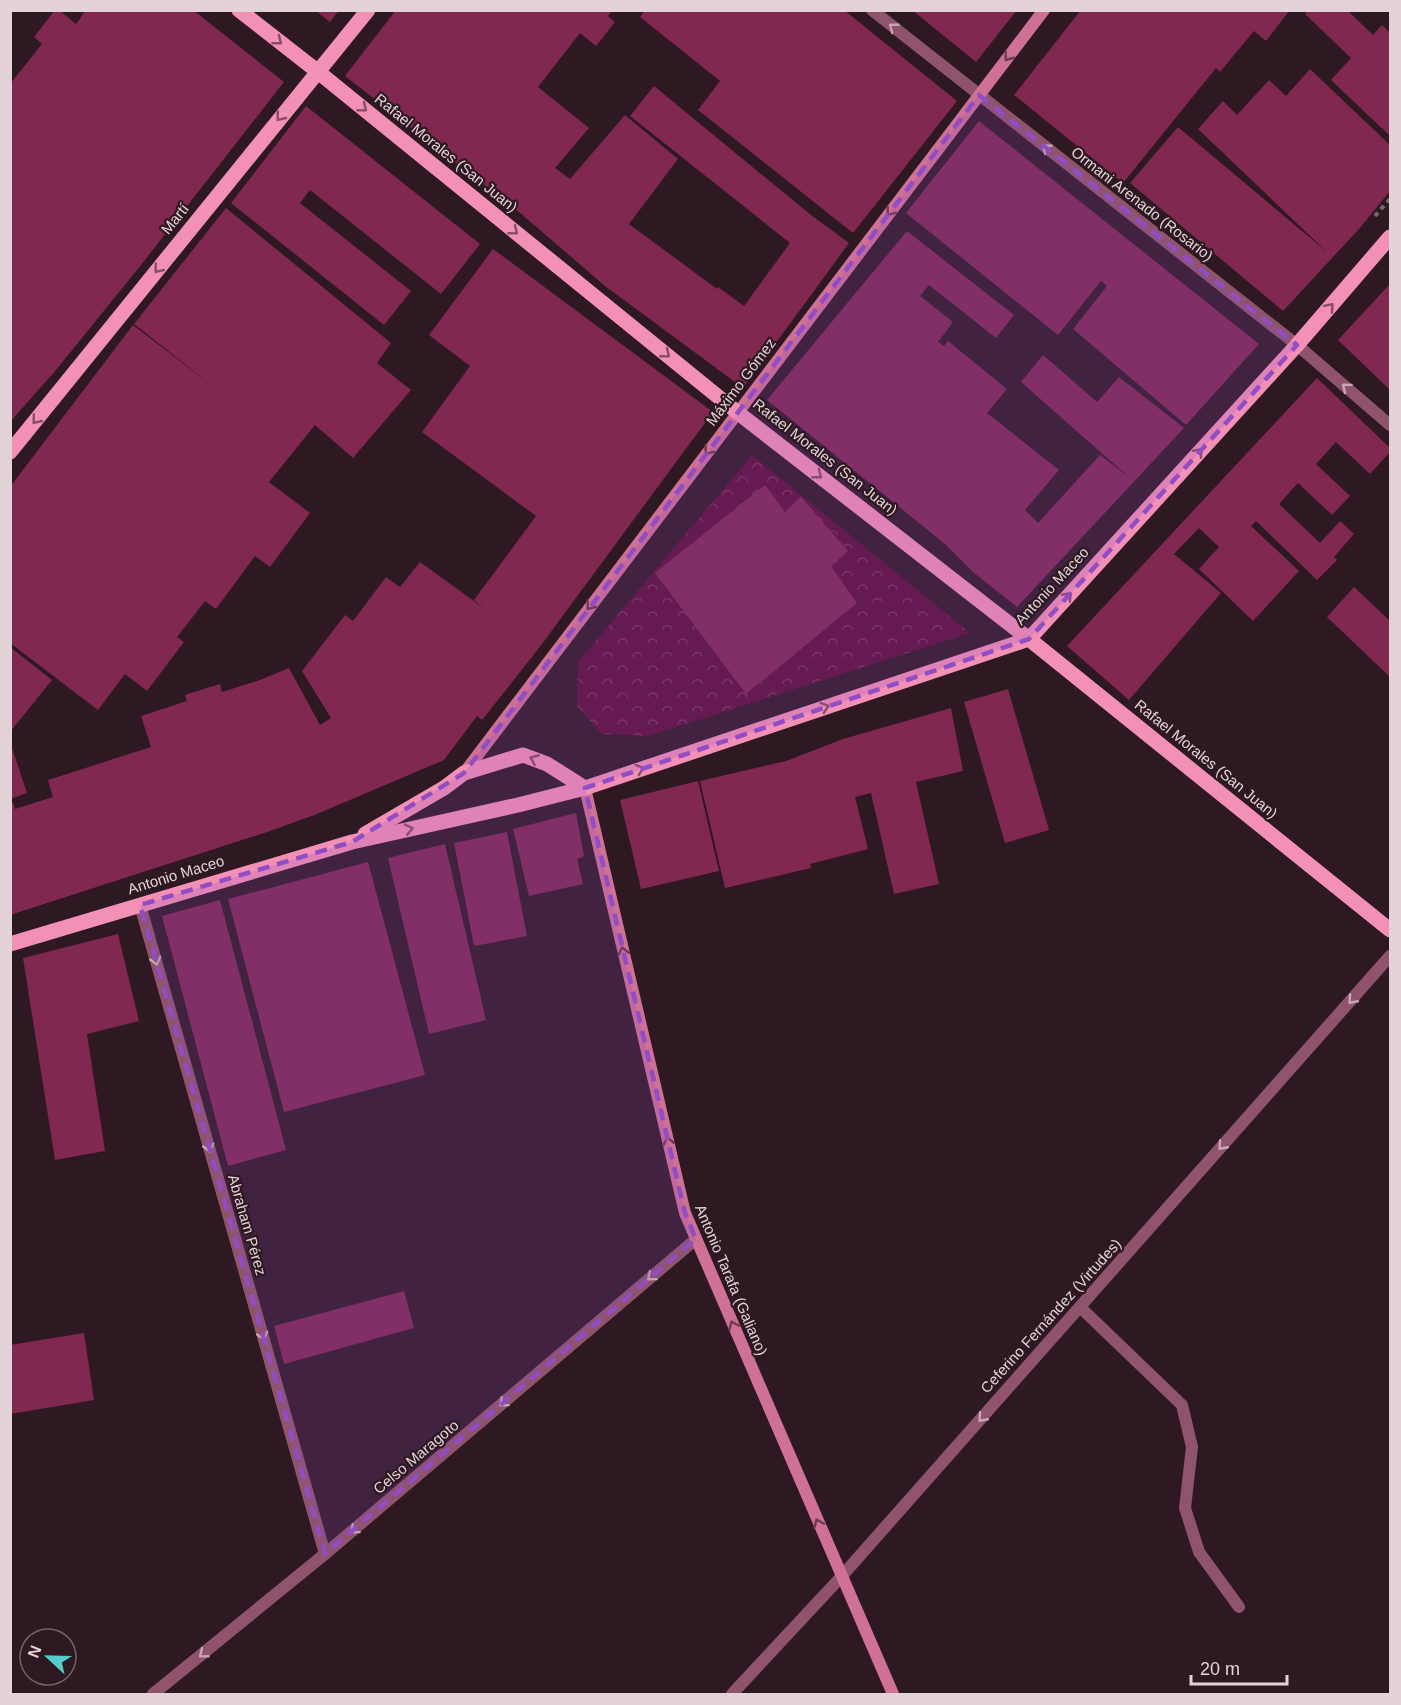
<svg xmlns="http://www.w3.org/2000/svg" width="1401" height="1705" font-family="Arial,sans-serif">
	<defs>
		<pattern id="park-crowns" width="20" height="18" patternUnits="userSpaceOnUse" patternTransform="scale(1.5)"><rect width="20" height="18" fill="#5b1035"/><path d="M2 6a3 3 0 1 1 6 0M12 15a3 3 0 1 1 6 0" fill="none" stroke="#723252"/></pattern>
	</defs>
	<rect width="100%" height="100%" fill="#2e1821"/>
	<!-- park -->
	<path fill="url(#park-crowns)" d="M752,455L970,633L648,736L601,734L577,706L578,662Z"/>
	<!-- building -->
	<g fill="#802850">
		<path d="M55,10H59L76,24L86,10H193L284,82L141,265L56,370L10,422V84L42,44L34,37Z"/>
		<path d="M315,10H339L330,22Z"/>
		<path d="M396,10H613L608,16L615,22L596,46L580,33L538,87L589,128L555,168L570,179L625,115L678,159L629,224L717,289L718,287L744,306L790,243L630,116L654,86L811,215L849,243L743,388L605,286L519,212L345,76Z"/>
		<path d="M645,10H844L957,101L853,233L698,110L720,81L640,17Z"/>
		<path d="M912,10H1017L976,62Z"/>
		<path d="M1081,10H1290L1266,41L1254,31L1220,72L1216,68L1123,183L1014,95Z"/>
		<path d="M1308,10H1347L1373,35L1382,25L1390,33V136L1331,80L1351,58L1305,14Z"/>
		<path d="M1310,69L1390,145V191L1359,229L1283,311L1130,183L1178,127L1327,252L1198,129L1223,101L1237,115L1269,80L1286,96Z"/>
		<path d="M306,106L480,244L441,294L310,190L300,203L411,291L384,325L231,203Z"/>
		<path d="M979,121L1259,344L1186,425L1073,329L1107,286L1101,281L1058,335L906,213Z"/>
		<path d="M226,208L391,343L377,363L411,390L353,458L315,425L269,482L310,513L270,567L255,556L216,609L205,601L177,637L184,642L147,691L125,674L98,710L10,643V487L133,325L214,387L134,324Z"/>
		<path d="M907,231L1014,315L996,338L929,285L920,296L953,322L938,342L944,346L948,341L1007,389L987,413L1059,470L1025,510L1038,523L1100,455L1130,478L1021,382L1043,355L1097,402L1119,377L1184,428L1017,607L973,572L945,544L767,400Z"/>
		<path d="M493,249L713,412L539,648L482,720L477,716L444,760L317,814L267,832L10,915V803L13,802L15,809L53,797L48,780L151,747L141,716L187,701L185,695L220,684L222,692L260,680L289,668L320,725L331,718L302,671L345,615L353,621L386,577L400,587L420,562L485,609L474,600L536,516L422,432L470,366L429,335Z"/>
		<path d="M1390,284V390L1338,340Z"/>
		<path d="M1317,378L1390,448V452L1370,474L1336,442L1316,464L1350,496L1332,515L1298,483L1279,504L1320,543L1340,521L1354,534L1334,557L1337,560L1317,580L1256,521L1251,526L1299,571L1253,621L1199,569L1219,547L1199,528L1174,554L1221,593L1129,700L1067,646Z"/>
		<path d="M765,485L785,512L801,497L848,551L831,566L857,603L746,694L655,573Z"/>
		<path d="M1354,587L1390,621V677L1327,617Z"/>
		<path d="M10,647L52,680L10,732Z"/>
		<path d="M1008,689L1049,830L1005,843L964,702Z"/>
		<path d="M951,708L963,771L916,782L939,884L894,894L871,793L855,797L868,849L810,864L811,868L725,888L700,781L786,761L843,739Z"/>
		<path d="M10,742L27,793L10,799Z"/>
		<path d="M698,781L719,871L641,889L620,800Z"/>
		<path d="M576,813L584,856L577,859L583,884L529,896L513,829Z"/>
		<path d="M507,832L527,936L474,946L454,843Z"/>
		<path d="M445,844L486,1020L429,1034L388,858Z"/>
		<path d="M368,862L425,1075L284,1112L228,899Z"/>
		<path d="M220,900L286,1150L228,1166L162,916Z"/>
		<path d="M118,934L139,1021L87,1034L105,1151L55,1160L23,958Z"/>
		<path d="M404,1291L414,1328L284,1364L274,1326Z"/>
		<path d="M84,1333L94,1400L10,1414V1345Z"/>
	</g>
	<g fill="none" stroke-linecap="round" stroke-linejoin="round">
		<!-- path -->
		<path stroke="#79666d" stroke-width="4" stroke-dasharray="4.5 4.5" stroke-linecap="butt" d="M1375,216L1390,199"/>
		<!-- service -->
		<path stroke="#8f546b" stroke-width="12" d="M1080,1307L1182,1405L1192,1447L1185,1508L1199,1552L1239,1607"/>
		<!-- minor -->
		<g stroke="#8f546b" stroke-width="12">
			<path d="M872,10L1297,345L1390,425"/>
			<path d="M140,905L325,1554"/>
			<path d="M153,1694L325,1554L696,1239"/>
			<path d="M732,1694L841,1577"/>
		</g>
		<!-- tertiary -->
		<path stroke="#8f546b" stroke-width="12" d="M841,1577L1390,956"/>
		<!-- secondary -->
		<g stroke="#cf7095" stroke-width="12">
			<path d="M464,773L1044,10"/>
			<path d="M585,788L685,1213L893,1694"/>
		</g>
		<!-- primary -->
		<g stroke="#f390b6" stroke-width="15">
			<path d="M239,10L317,71L737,412L1029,639L1390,930"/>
			<path d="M10,452L368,10"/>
			<path d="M365,834L444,788L464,773L523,755L547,764L585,788"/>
			<path d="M10,944L352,842L518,805L585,788L1029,639L1297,345L1390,237"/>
		</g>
	</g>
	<!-- one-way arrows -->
	<defs><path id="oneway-chevron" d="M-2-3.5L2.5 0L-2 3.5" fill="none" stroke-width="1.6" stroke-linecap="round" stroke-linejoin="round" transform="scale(1.5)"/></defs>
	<g stroke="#c6a7b2">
		<use href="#oneway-chevron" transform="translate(893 27) rotate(-142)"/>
		<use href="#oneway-chevron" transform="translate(1046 148) rotate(-142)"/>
		<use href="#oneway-chevron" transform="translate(1346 387) rotate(-140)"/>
		<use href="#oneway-chevron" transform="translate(156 961) rotate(74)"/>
		<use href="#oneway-chevron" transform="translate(1352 1000) rotate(132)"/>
		<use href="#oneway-chevron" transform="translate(1222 1146) rotate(132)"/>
		<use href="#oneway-chevron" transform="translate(209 1148) rotate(74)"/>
		<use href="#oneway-chevron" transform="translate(651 1277) rotate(140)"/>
		<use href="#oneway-chevron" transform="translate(263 1336) rotate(74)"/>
		<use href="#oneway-chevron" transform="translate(503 1403) rotate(140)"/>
		<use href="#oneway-chevron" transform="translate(982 1418) rotate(132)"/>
		<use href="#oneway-chevron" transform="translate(354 1530) rotate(140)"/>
		<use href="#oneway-chevron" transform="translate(203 1654) rotate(141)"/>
	</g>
	<g stroke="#874e64">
		<use href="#oneway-chevron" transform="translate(278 41) rotate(38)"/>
		<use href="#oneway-chevron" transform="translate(363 108) rotate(39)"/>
		<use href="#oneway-chevron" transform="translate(280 117) rotate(129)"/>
		<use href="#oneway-chevron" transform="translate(514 231) rotate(39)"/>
		<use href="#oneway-chevron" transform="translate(158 269) rotate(129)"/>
		<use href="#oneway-chevron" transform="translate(1330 307) rotate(-49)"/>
		<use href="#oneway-chevron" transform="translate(666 354) rotate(39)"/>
		<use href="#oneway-chevron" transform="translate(36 420) rotate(129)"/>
		<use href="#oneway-chevron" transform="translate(1199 452) rotate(-48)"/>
		<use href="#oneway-chevron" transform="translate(818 475) rotate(38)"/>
		<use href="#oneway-chevron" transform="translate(1068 596) rotate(-48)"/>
		<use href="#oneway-chevron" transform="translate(825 707) rotate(-18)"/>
		<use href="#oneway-chevron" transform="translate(534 759) rotate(-158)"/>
		<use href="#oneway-chevron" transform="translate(640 769) rotate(-18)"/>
		<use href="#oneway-chevron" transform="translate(409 829) rotate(-13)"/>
	</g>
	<g stroke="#6e3b4f">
		<use href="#oneway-chevron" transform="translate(1008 57) rotate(127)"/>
		<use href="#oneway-chevron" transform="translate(890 212) rotate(127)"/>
		<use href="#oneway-chevron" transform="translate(708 451) rotate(127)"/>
		<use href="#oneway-chevron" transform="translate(590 606) rotate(127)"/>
		<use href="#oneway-chevron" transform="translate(623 951) rotate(-103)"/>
		<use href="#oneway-chevron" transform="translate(668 1141) rotate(-103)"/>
		<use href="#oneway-chevron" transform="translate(733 1325) rotate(-113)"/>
		<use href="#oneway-chevron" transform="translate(818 1523) rotate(-113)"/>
	</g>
	<!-- marked area -->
	<path fill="#904dc4" fill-opacity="0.2" stroke="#904dc4" stroke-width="4.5" stroke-dasharray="12 8" stroke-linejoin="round" d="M979,95L1297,345L1029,639L585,788L685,1213L696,1239L325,1554L140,905L352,842L464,773Z"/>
	<g text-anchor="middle" stroke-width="4.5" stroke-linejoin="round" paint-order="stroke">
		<!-- street labels -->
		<g font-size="15" fill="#e3d3d8" stroke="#2e1821">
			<text transform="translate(446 153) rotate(39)" y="5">Rafael Morales (San Juan)</text>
			<text transform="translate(1142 204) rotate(38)" y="5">Ormani Arenado (Rosario)</text>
			<text transform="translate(175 219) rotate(-51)" y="5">Martí</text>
			<text transform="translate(741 382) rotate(-53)" y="5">Máximo Gómez</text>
			<text transform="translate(825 457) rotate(38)" y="5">Rafael Morales (San Juan)</text>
			<text transform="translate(1052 586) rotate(-47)" y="5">Antonio Maceo</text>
			<text transform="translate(1206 759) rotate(39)" y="5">Rafael Morales (San Juan)</text>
			<text transform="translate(176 875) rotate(-17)" y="5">Antonio Maceo</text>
			<text transform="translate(247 1225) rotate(74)" y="5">Abraham Pérez</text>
			<text transform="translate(731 1280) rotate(67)" y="5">Antonio Tarafa (Galiano)</text>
			<text transform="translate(1051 1316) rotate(-48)" y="5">Ceferino Fernández (Virtudes)</text>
			<text transform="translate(416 1457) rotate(-40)" y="5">Celso Maragoto</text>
		</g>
	</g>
	<!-- border -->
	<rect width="1401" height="1705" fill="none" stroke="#e3d3d8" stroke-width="24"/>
	<!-- north arrow -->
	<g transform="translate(48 1657) rotate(292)"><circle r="28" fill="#2e1821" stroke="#76636a" stroke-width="1.5"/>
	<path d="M0-4.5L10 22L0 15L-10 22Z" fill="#53cdcb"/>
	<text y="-9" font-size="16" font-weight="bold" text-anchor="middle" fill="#e3d3d8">N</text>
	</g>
	<!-- scale -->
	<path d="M1191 1675v9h96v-9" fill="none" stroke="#e3d3d8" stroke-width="3"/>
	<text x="1200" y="1675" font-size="18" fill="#e3d3d8" stroke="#2e1821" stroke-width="4.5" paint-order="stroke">20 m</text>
</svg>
